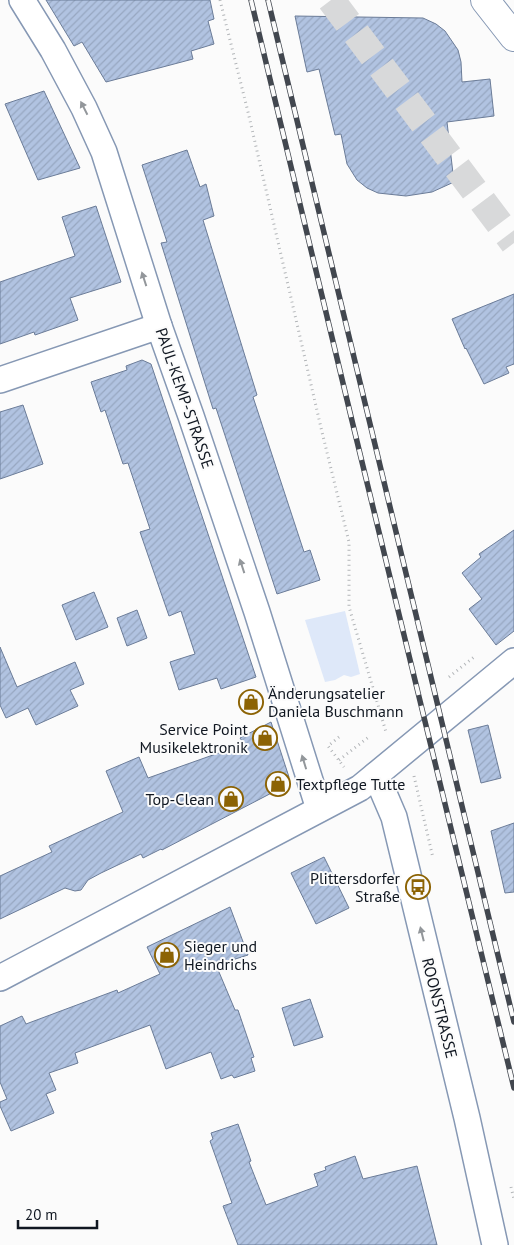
<svg xmlns="http://www.w3.org/2000/svg" width="514" height="1245" font-family="'PT Sans',sans-serif">
	<defs>
		<pattern id="building-hatch" width="6" height="6" patternUnits="userSpaceOnUse" patternTransform="scale(1.25)"><rect width="6" height="6" fill="#b1c3e1"/><path d="M-1 1l2-2M0 6l6-6M5 7l2-2" fill="none" stroke="#97a7c1"/></pattern>
	</defs>
	<rect width="100%" height="100%" fill="#fbfbfb"/>
	<!-- grass -->
	<path fill="#dee8f9" d="M345,611L360,674L351,677L344,675L335,680L325,682L305,620Z"/>
	<!-- building -->
	<g fill="url(#building-hatch)" stroke="#6b7c98">
		<path d="M46,0H210L214,19L208,21L214,44L191,51L193,59L106,82L82,42L74,46Z"/>
		<path d="M295,16L423,18L436,24L445,31L458,50L461,62L462,82L490,79L494,116L447,122L454,182L432,192L406,196L378,193L367,188L357,180L347,164L341,134L335,135L319,69L307,72Z"/>
		<path d="M44,91L80,168L38,180L5,104Z"/>
		<path d="M187,150L200,187L206,184L214,216L203,220L257,395L253,397L304,552L310,550L320,580L277,594L216,408L213,409L161,243L167,242L142,165Z"/>
		<path d="M96,206L121,282L70,298L78,320L35,335L34,332L0,344V282L75,256L62,217Z"/>
		<path d="M514,294V364L506,367L509,373L484,384L466,348L465,349L452,319Z"/>
		<path d="M142,360L151,364L256,677L221,689L217,678L179,690L170,662L195,654L181,611L169,616L140,532L150,529L128,463L123,464L105,410L101,412L91,382L127,370L126,366Z"/>
		<path d="M23,405L43,464L0,479V412Z"/>
		<path d="M514,530V631L496,645L469,609L482,599L462,573L481,557L479,554Z"/>
		<path d="M94,592L108,627L76,640L62,605Z"/>
		<path d="M137,610L147,638L127,646L117,618Z"/>
		<path d="M0,647L17,687L75,662L84,684L70,690L78,706L36,725L28,708L6,718L0,705Z"/>
		<path d="M271,722L289,777L285,786L162,850L161,849L143,858L141,854L101,873L88,880L81,890L75,891L65,888L0,919V876L52,852L49,846L123,812L106,771L139,757L148,778L244,744L240,738Z"/>
		<path d="M488,725L501,778L481,783L468,730Z"/>
		<path d="M514,823V892L505,893L491,831Z"/>
		<path d="M324,857L349,908L316,924L291,873Z"/>
		<path d="M230,907L248,955L216,965L235,1010H238L254,1057L251,1058L255,1071L234,1078L232,1075L221,1079L211,1052L166,1069L150,1025L75,1053L78,1063L49,1073L56,1090L46,1094L54,1113L11,1131L0,1106V1102L7,1099L0,1082V1026L22,1016L26,1024L117,990L118,993L160,974L147,947Z"/>
		<path d="M310,999L323,1037L294,1046L282,1008Z"/>
		<path d="M238,1124L251,1161L249,1162L266,1205L318,1186L314,1174L326,1170L325,1167L355,1156L363,1179L417,1166L437,1245H238L223,1206L232,1203L210,1141L213,1139L211,1133Z"/>
	</g>
	<g fill="none" stroke-linecap="round" stroke-linejoin="round">
		<!-- primary-tunnel -->
		<path stroke="#d8d9da" stroke-width="28" stroke-dasharray="28 14" stroke-linecap="butt" d="M331,0L514,243"/>
		<defs>
			<g id="minor">
				<path d="M22,0L53,50L84,108L104,152L159,326L191,416L257,612L319,809"/>
				<path d="M0,380L159,326"/>
				<path d="M376,775L394,817L467,1118L495,1245"/>
				<path d="M0,978L360,788L514,661"/>
			</g>
			<path id="tertiary" d="M485,0L514,37"/>
		</defs>
		<!-- minor casing -->
		<use href="#minor" stroke="#8698b4" stroke-width="28"/>
		<!-- tertiary casing -->
		<use href="#tertiary" stroke="#8698b4" stroke-width="30"/>
		<!-- path -->
		<g stroke="#b2b5b8" stroke-width="3" stroke-dasharray="1 4" stroke-linecap="butt">
			<path d="M220,0L248,112L322,432L349,542V607L386,732"/>
			<path d="M449,677L474,657L476,658"/>
			<path d="M339,737L328,746L344,767"/>
			<path d="M339,760L370,736"/>
			<path d="M414,776L433,858"/>
			<path d="M511,1187L514,1199"/>
		</g>
		<!-- minor -->
		<use href="#minor" stroke="#fff" stroke-width="25"/>
		<!-- tertiary -->
		<use href="#tertiary" stroke="#fff" stroke-width="28"/>
		<defs>
			<g id="rail">
				<path d="M251,0L354,429L514,1088"/>
				<path d="M268,0L514,1022"/>
			</g>
		</defs>
		<!-- rail casing -->
		<use href="#rail" stroke="#42474f" stroke-width="5.5"/>
		<!-- rail -->
		<use href="#rail" stroke="#fbfbfb" stroke-width="4" stroke-dasharray="11" stroke-linecap="butt"/>
	</g>
	<!-- one-way arrows -->
	<defs><path id="oneway-solid" d="M-6-.8H1V-3.2L6.5 0L1 3.2V.8H-6Z" transform="scale(1.25)"/></defs>
	<g fill="#93979b">
		<use href="#oneway-solid" transform="translate(84 108) rotate(-117)"/>
		<use href="#oneway-solid" transform="translate(144 279) rotate(-108)"/>
		<use href="#oneway-solid" transform="translate(242 566) rotate(-108)"/>
		<use href="#oneway-solid" transform="translate(304 762) rotate(-107)"/>
		<use href="#oneway-solid" transform="translate(422 934) rotate(-104)"/>
	</g>
	<!-- icons -->
	<defs>
		<symbol id="shop-ring" viewBox="-11 -11 22 22"><circle r="9.5" fill="#fbfbfb" stroke="#8c6304" stroke-width="1.5"/><path d="M-5-2.5h2.3a2.7 3.5 0 0 1 5.4 0H5L5.5 6h-11ZM-1.5-2.5h3a1.5 2.3 0 0 0-3 0Z" fill="#8c6304"/></symbol>
		<symbol id="bus-ring" viewBox="-11 -11 22 22"><circle r="9.5" fill="#fbfbfb" stroke="#8c6304" stroke-width="1.5"/><path d="M-5-6H5V4H4V6H2V4H-2V6H-4V4H-5ZM-3.5-4V0h7V-4ZM-3.5 1.2v1.5H-2V1.2ZM2 1.2v1.5H3.5V1.2Z" fill="#8c6304"/></symbol>
	</defs>
	<g fill-rule="evenodd">
		<use href="#shop-ring" x="237" y="688" width="28" height="28"/>
		<use href="#shop-ring" x="251" y="724" width="28" height="28"/>
		<use href="#shop-ring" x="264" y="770" width="28" height="28"/>
		<use href="#shop-ring" x="217" y="785" width="28" height="28"/>
		<use href="#bus-ring" x="404" y="873" width="28" height="28"/>
		<use href="#shop-ring" x="153" y="941" width="28" height="28"/>
	</g>
	<g text-anchor="middle" stroke-width="4" stroke-linejoin="round" paint-order="stroke">
		<!-- street labels -->
		<g font-size="16" fill="#101721" stroke="#fbfbfb">
			<text transform="translate(185 398) rotate(71)" y="6">PAUL-KEMP-STRASSE</text>
			<text transform="translate(440 1008) rotate(76)" y="6">ROONSTRASSE</text>
		</g>
		<!-- poi labels -->
		<g font-size="16" fill="#101721" stroke="#fbfbfb" text-anchor="start">
			<text x="268" y="699">Änderungsatelier<tspan x="268" dy="18">Daniela Buschmann</tspan></text>
			<text x="248" y="735" text-anchor="end">Service Point<tspan x="248" dy="18">Musikelektronik</tspan></text>
			<text x="296" y="790">Textpflege Tutte</text>
			<text x="214" y="805" text-anchor="end">Top-Clean</text>
			<text x="400" y="884" text-anchor="end">Plittersdorfer<tspan x="400" dy="18">Straße</tspan></text>
			<text x="184" y="952">Sieger und<tspan x="184" dy="18">Heindrichs</tspan></text>
		</g>
	</g>
	<!-- scale -->
	<path d="M18 1220v8h79v-8" fill="none" stroke="#101721" stroke-width="2.5"/>
	<text x="25" y="1220" font-size="15" fill="#101721" stroke="#fbfbfb" stroke-width="4" paint-order="stroke">20 m</text>
</svg>
